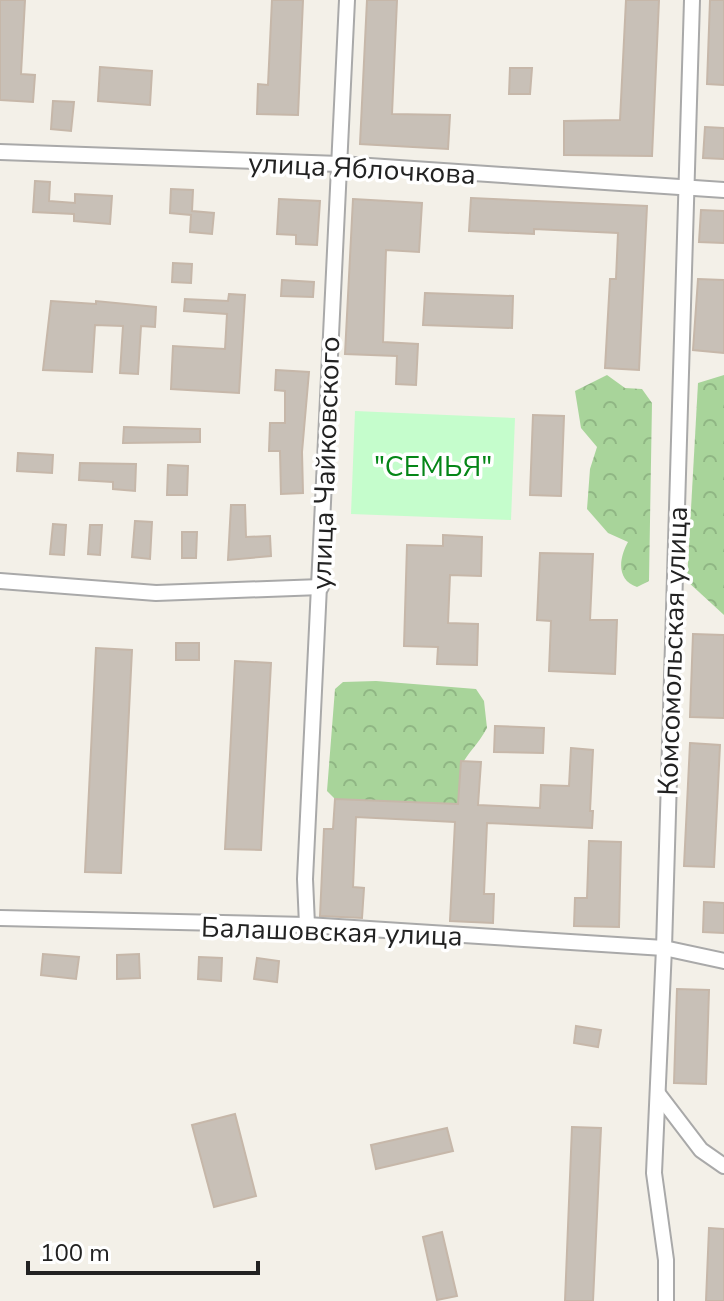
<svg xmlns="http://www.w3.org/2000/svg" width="724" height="1301" font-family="'Nunito Sans',sans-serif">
	<defs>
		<pattern id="forest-crowns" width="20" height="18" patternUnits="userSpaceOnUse" patternTransform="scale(2)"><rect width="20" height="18" fill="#a8d49a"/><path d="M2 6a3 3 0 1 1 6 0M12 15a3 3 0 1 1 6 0" fill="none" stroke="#90b684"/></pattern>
	</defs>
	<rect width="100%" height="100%" fill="#f3f0e8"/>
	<!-- forest -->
	<g fill="url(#forest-crowns)">
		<path d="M607,375L625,388L642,389L652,403L649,581L637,587C616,580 619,558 628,542L608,533L587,509L590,469L597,447L581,428L575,391Z"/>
		<path d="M724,375V615L687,581L698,383Z"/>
		<path d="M376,681L476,689L484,701L487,728C469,761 447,762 469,805L335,799L327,791L335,689L343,682Z"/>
	</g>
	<!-- park -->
	<path fill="#c5fdcc" d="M355,411L515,418L511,520L351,514Z"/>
	<!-- building -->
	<g fill="#c8c0b7" stroke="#c6b7a9" stroke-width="2">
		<path d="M0,0H25L21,74L35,75L33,102L0,100Z"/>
		<path d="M272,0H303L298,115L257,114L258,84L268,85Z"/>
		<path d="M367,0H397L392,114L450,115L448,149L360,144Z"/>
		<path d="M626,0H659L652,156L564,155V121L620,120Z"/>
		<path d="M710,0H724V85L707,84Z"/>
		<path d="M100,67L152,71L150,105L98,101Z"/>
		<path d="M510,68H532L530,94H509Z"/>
		<path d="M53,101L74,102L71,131L51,129Z"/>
		<path d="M705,127L724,128V159L703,158Z"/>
		<path d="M35,181L50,182L49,201L75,203V194L112,196L110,224L74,221V214L33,212Z"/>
		<path d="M171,189L193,190L192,211L214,213L212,234L190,232L191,215L170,213Z"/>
		<path d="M471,198L647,206L639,370L605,368L610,279H616L618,233L534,229V234L469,231Z"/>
		<path d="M279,199L320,201L317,245L296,244V235L277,234Z"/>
		<path d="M353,199L422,203L419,252L386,250L383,342L418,344L416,385L396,384L397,356L345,354Z"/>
		<path d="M701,210L724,211V243L699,242Z"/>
		<path d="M173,263L192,264L191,283L172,282Z"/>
		<path d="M698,279L724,280V353L693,350Z"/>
		<path d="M282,280L314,282L313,297L281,296Z"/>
		<path d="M425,293L513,296L512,328L423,325Z"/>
		<path d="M229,294L245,295L239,393L171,389L173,346L225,349L227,314L184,311L185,299L228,301Z"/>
		<path d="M51,301L96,304V301L156,307L155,327L141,326L138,374L120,373L123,326L95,325L92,372L43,370Z"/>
		<path d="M276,370L309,372L302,452L303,493L281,494L280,451H269L270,423H285V391L275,390Z"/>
		<path d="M533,415L564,416L561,496L530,495Z"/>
		<path d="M124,427L200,429V442L123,443Z"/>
		<path d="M18,453L53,455L52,473L17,471Z"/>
		<path d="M80,463L136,464L135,491L113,489V482L79,480Z"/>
		<path d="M168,465L188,466L187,495H167Z"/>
		<path d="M231,505H245L246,537L270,536L271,556L228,560Z"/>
		<path d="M135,521L152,522L150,559L132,557Z"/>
		<path d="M53,524L66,525L64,555L50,554Z"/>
		<path d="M90,525H102L100,555L88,554Z"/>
		<path d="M182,532H197L196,558H182Z"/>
		<path d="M443,535L482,537L481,576L450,575L448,623L478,624L477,665L437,664L438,647L404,646L407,545L443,546Z"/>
		<path d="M540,553L593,554L590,620H617L615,674L549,671L551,621L537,620Z"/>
		<path d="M693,634L724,635V718L690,717Z"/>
		<rect x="176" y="643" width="23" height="17"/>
		<path d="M96,648L132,650L121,873L85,872Z"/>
		<path d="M235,661L271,663L261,850L225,849Z"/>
		<path d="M495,726L544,728L543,753L494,752Z"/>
		<path d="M690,743L720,745L714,867L684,866Z"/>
		<path d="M571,748L593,750L590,811H593L592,828L487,823L484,894H494L493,923L450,921L455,822L356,817L353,887L364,888L362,918L320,916L324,829H333L335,799L458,804L461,761L481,762L478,805L540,808L541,785L569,786Z"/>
		<path d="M589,841L621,842L619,927L574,926L575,898H587Z"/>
		<path d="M704,902L724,903V933L703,932Z"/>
		<path d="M43,954L79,957L76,979L41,975Z"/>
		<path d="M139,954L140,978L117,979V955Z"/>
		<path d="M199,957L222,958L221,981L198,979Z"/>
		<path d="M257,958L279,961L277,982L254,979Z"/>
		<path d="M677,989L709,990L706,1084L674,1083Z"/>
		<path d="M576,1026L601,1030L598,1047L574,1043Z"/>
		<path d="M235,1114L256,1196L214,1207L192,1125Z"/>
		<path d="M572,1127L601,1128L593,1301H565Z"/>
		<path d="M447,1128L453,1151L376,1169L371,1145Z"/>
		<path d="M709,1228L724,1229V1301H706Z"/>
		<path d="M442,1232L457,1296L437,1300L423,1237Z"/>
	</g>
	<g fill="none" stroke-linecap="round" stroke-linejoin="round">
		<defs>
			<g id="minor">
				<path d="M0,152L340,164L724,190"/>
				<path d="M0,581L156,593L321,587"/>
				<path d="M0,918L307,925L664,948L724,961"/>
				<path d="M307,925L305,879L347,0"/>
				<path d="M659,1095L701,1150L724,1166"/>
				<path d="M666,1301V1260L654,1173L664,948L692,0"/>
			</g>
		</defs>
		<!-- minor casing -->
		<use href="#minor" stroke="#a9a9a9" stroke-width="18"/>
		<!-- minor -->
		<use href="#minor" stroke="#fff" stroke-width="14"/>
	</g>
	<g text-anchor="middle" stroke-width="7" stroke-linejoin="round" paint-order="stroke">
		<!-- street labels -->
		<g font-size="28" fill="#222" stroke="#fff">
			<text transform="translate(362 168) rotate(3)" y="10">улица Яблочкова</text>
			<text transform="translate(325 463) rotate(-88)" y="10">улица Чайковского</text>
			<text transform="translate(672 651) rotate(-88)" y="10">Комсомольская улица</text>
			<text transform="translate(332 931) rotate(2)" y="10">Балашовская улица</text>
		</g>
		<!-- park labels -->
		<g font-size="28" fill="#058617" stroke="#fff">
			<text x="433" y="476">"СЕМЬЯ"</text>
		</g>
	</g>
	<!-- scale -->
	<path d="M28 1261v12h230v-12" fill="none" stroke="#222222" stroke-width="4"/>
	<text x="40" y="1261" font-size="24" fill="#222222" stroke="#ffffff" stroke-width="6" paint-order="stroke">100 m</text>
</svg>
